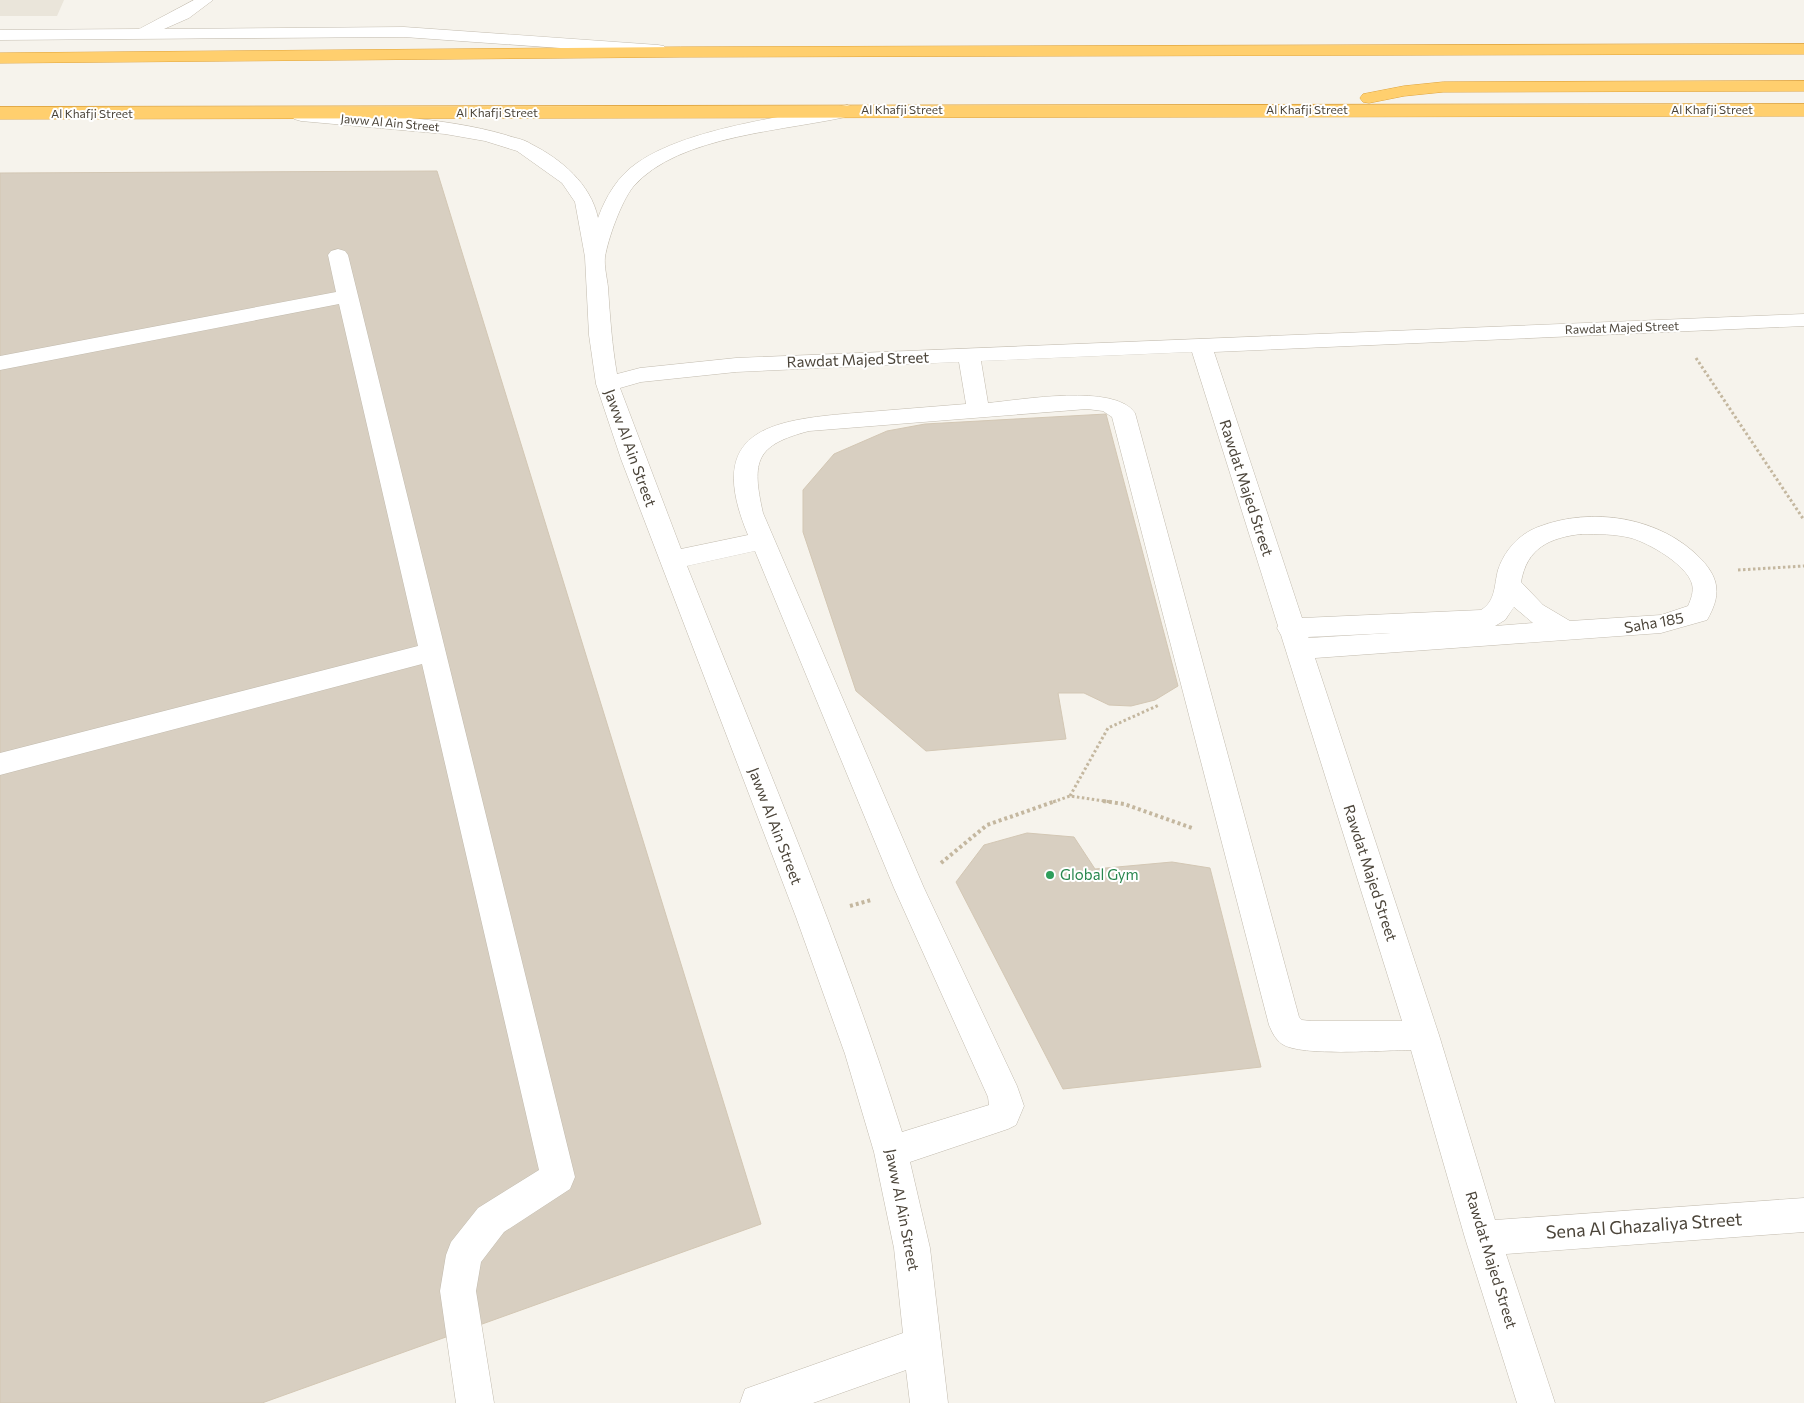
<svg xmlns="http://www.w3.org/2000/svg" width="1804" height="1403" font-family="Commissioner,sans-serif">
	<rect width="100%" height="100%" fill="#f6f3ec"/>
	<!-- residential -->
	<path fill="#eae5da" d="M0,0H64L57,16H0Z"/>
	<!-- building -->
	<g fill="#d8cfc1" stroke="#d3c7b4">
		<path d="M437,171L761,1224L262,1403H0V173Z"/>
		<path d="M1106,414L1178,686L1155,700L1131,706L1109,705L1084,693H1058L1066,739L926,751L856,691L803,532V490L834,454L887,431L925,424Z"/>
		<path d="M1027,833L1074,837L1095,869L1172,862L1210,868L1261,1067L1063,1089L956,882L984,845Z"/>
	</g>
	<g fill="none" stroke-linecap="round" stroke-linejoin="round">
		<defs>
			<g id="minor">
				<path d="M194,0H213L189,18L164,29L404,27L658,45L664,46L667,50L664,54L658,55L404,37L0,40V30L139,29Z"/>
				<path d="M847,105L854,107L856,111L854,115C790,131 678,134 633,187C621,202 608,239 605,257C604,266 607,278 608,287C610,317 612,345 617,374L640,368L736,358L1804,314V326L1214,352L1302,618L1481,610C1496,601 1494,585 1498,570C1504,551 1519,534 1538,527C1592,506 1661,517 1701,559C1720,579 1721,596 1707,620L1661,633L1315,658L1439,1035L1495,1220L1804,1198V1232L1506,1254L1555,1403H1517L1465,1238L1411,1050C1385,1050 1301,1057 1282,1044C1275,1039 1272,1032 1269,1025L1112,417L1103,411L1087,409L809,431C756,445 751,460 763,513L924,888L1017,1086L1024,1106L1016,1125L1008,1129L910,1162L930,1248L948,1403H910L906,1370L813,1403H740L745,1389L903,1333L894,1248L874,1152L845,1054L796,917L621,459L596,384L589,335L585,257L575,202L562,183L517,151L485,141L445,134L301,121L294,119L292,115L294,111L301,109C369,116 441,116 506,135C514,138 524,139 531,144C561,159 591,184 598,218C606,196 618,176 637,163C687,128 787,116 847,105ZM1192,352L1278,626L1277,628L1281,635L1402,1021H1311L1302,1020L1299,1017L1135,413C1115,383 1021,400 988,403L981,361ZM959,362L966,404C929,407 892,410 855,413C769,420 704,430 748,535L681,549L620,388L641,382L736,372ZM1581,534C1598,534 1615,534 1631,538C1649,543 1687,565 1692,584C1694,592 1691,599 1688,606L1661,615L1570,621L1543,605L1521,582C1527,548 1549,538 1581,534ZM755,551L894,888L988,1097L989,1105L902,1132C842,940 761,753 687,566ZM1514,607L1533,623L1495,626L1505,620ZM1391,633L1309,638L1308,637Z"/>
				<path d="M338,249L345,251L348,255L575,1177L570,1189L504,1232L481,1262L476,1291L494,1403H456L440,1291L446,1255L451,1242L478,1208L539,1170L422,664L0,775V753L418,646L339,304L0,370V356L336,292L328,255L331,251Z"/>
			</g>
			<g id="highway">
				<path d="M1804,44V54L680,57L0,63V53L680,47Z"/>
				<path d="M1804,81V91L1443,92L1404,96L1369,103L1363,102L1360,98L1363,94L1404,86L1443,82Z"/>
				<path d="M1804,104V116L0,119V107Z"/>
			</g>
		</defs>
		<!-- minor casing -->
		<use href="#minor" stroke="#c2bbae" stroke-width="1"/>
		<!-- highway casing -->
		<use href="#highway" stroke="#e0a43c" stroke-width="1"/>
		<!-- path-far1 -->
		<g stroke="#c4b79f" stroke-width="3" stroke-dasharray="2.5 2.5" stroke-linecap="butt">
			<path d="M1696,358L1804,520"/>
			<path d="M1738,570L1804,566"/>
			<path d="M1070,796L1108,728L1159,705"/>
			<path d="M1053,802L1070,796L1111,802"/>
		</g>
		<!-- path -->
		<g stroke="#c4b79f" stroke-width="4" stroke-dasharray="3 3" stroke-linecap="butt">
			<path d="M1103,801L1124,804L1192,828"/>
			<path d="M941,863L987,825L1056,801"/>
			<path d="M850,906L871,900"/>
		</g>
		<!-- minor -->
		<use href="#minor" fill="#fff" fill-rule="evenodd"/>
		<!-- highway -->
		<use href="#highway" fill="#ffcf6e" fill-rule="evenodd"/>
	</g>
	<!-- markers -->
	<circle fill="#2e9e5b" stroke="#fff" stroke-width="2" cx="1050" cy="875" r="5"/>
	<g text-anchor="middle" stroke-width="4" stroke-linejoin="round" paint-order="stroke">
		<!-- far-street labels -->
		<g font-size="12" fill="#4b4439" stroke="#fff">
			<text x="902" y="114">Al Khafji Street</text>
			<text x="1307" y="114">Al Khafji Street</text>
			<text x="1712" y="114">Al Khafji Street</text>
			<text x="497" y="117">Al Khafji Street</text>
			<text x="92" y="118">Al Khafji Street</text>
			<text transform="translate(390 123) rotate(5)" y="4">Jaww Al Ain Street</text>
			<text transform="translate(1622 328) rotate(-2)" y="4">Rawdat Majed Street</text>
		</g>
		<!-- street labels -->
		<g font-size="15" fill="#4b4439" stroke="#fff">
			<text transform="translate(858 360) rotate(-2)" y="5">Rawdat Majed Street</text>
			<text transform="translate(630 448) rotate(70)" y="5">Jaww Al Ain Street</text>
			<text transform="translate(1246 488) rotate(72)" y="5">Rawdat Majed Street</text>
			<text transform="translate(1654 623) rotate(-10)" y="5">Saha 185</text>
			<text transform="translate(775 826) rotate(69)" y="5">Jaww Al Ain Street</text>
			<text transform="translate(1370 873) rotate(72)" y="5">Rawdat Majed Street</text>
			<text transform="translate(902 1210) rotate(79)" y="5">Jaww Al Ain Street</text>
			<text transform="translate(1491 1260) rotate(73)" y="5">Rawdat Majed Street</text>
		</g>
		<!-- leisure labels -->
		<g font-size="15" fill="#27864d" stroke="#fff" text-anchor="start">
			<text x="1060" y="880">Global Gym</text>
		</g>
		<!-- near-street labels -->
		<g font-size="18" fill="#4b4439" stroke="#fff">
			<text transform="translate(1644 1226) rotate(-4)" y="6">Sena Al Ghazaliya Street</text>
		</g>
	</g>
</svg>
